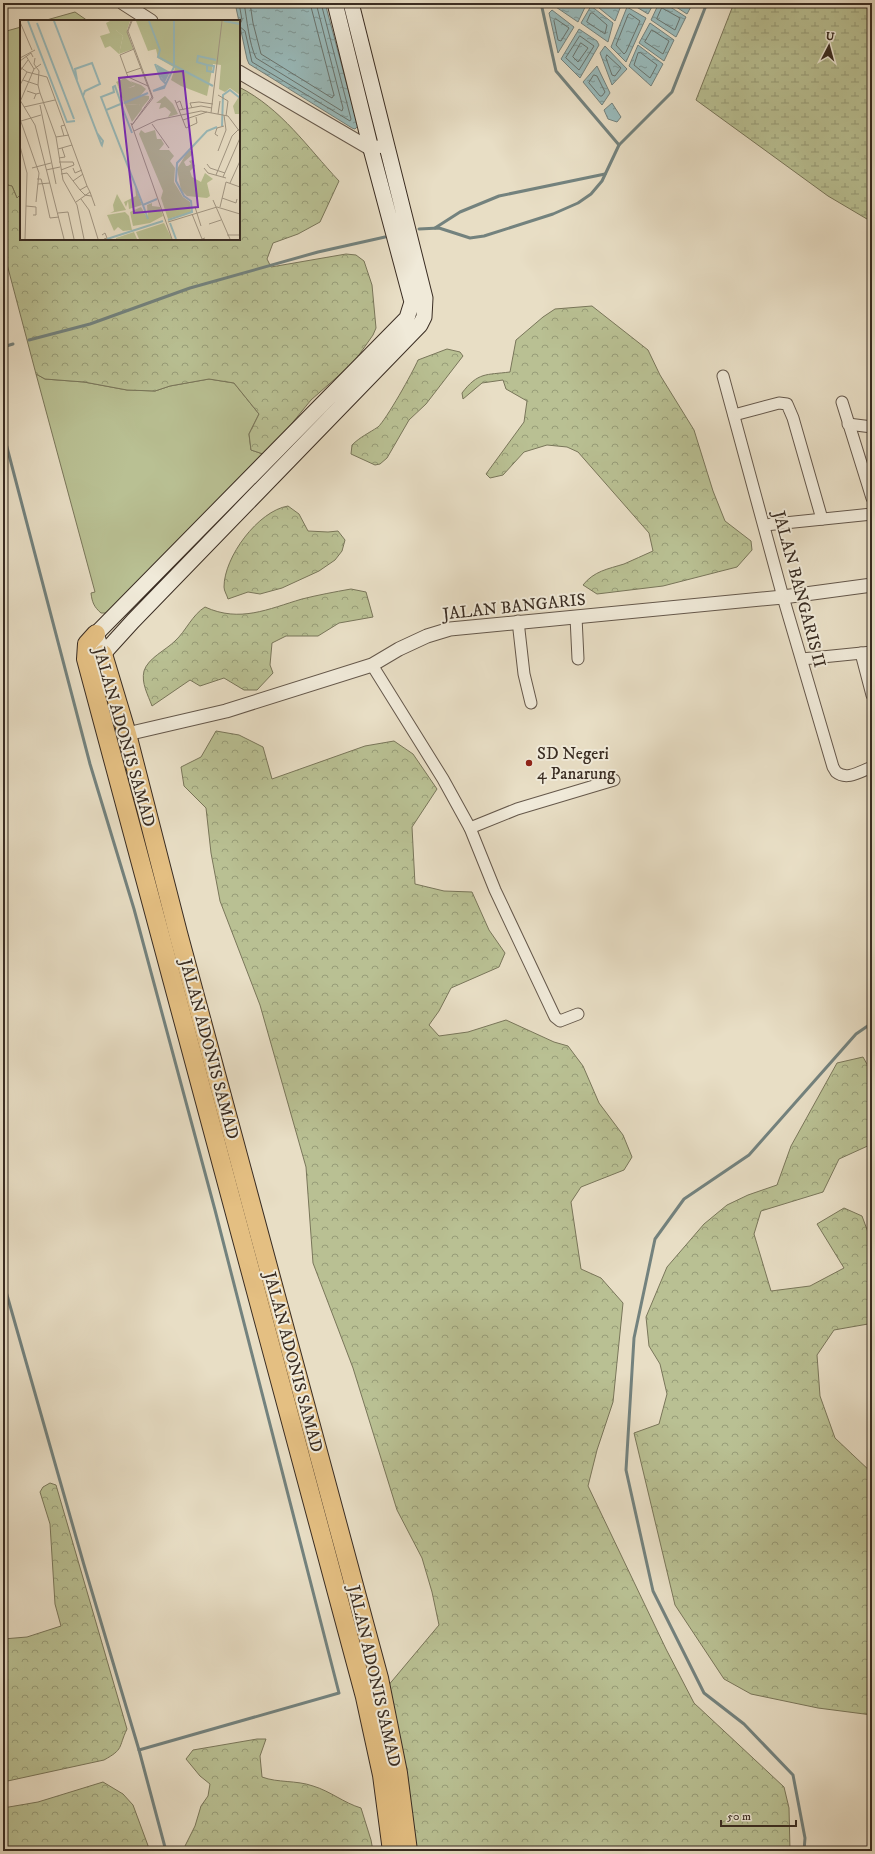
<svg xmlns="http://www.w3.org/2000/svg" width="875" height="1854" font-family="'IM FELL DW Pica',serif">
	<defs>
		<pattern id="forest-crowns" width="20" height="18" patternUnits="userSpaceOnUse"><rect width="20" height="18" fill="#b9c093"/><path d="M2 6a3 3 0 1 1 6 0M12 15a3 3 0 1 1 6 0" fill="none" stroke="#979c78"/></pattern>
		<pattern id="wetland-marsh" width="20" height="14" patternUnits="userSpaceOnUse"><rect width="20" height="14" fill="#b9c093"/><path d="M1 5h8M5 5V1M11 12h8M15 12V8" fill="none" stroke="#979c78"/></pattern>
		<pattern id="water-ripples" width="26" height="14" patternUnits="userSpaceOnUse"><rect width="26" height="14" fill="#99bbbc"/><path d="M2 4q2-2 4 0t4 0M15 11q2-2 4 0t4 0" fill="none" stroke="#7e9898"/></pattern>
	</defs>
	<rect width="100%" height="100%" fill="#e8dec5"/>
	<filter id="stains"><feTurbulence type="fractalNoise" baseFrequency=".005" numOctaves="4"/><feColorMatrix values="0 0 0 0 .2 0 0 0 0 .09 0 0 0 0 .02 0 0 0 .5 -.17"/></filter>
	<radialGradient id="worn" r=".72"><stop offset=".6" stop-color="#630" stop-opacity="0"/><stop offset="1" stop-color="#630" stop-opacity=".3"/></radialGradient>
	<!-- grass -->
	<g fill="#b9c093" stroke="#79765a">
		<path d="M75,12L88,21H43Z"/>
		<path d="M21,27V194L17,198L12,186L3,184L6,162L5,131L3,126V32Z"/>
		<path d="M36,374L45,379L84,382L127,390L155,391L170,386L209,379L234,383L259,414L249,434L251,450L266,455L107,613H101C94,607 92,602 91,593L95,592Z"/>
	</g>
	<!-- forest -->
	<g fill="url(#forest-crowns)" stroke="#79765a">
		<path d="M239,87C282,109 307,147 339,181L320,222L298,234L273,243L267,259L271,267L346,254L356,255L364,261L372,285L376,328L373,335L354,362L311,400L266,455L251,450L249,434L259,414L234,383L209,379L170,386L155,391L127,390L84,382L45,379L36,374L3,249V184L12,186L17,198L21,194V239H239Z"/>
		<path d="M3,126L5,130L6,162L3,183Z"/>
		<path d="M592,306L648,350L660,375L694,430L713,491L725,521L751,541L752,550L737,567L663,586L597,594L583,585C594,571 608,569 624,564C634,560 643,555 653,551L649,533L578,452L567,447L547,445L524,452L503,475L490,478L486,474L524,422L527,401L506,389L503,380L482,383L463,399L462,393C478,372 486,375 510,372L516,340L543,317L555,309Z"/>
		<path d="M447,349L460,352L463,356L426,404L409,420L387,458L380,464L375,465L351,454L352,445C360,437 369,433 378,427C386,420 413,372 418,360Z"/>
		<path d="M288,506L299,514L308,531L328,532L338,531L345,540L342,551L335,560L319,571L282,588L260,594L248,592L228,599C227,595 224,591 224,587C224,557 258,511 288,506Z"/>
		<path d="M351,589L366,592L373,617L339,623L318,636H286L272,643L270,665L273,673L257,690H244L224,678L200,686L190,680L152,706C148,695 141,683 144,671C148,658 166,650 175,641C186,631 192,615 205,607C240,623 268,609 302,599C318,595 334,592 351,589Z"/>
		<path d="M216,731L239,735L263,747L272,779L365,746L394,741L413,754L437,789L412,827L415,884L444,891L472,892L489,930L505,953L499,967L451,988L439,1011L429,1025L439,1036L468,1032L506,1020L554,1042L568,1046L583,1066L599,1103L623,1135L632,1157L624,1170L581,1187L571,1202L581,1269L601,1278L623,1303L613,1402L597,1450L588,1486L666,1649L694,1703L784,1787L789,1808L790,1851H415L408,1778L387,1687L439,1625L432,1592L422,1558L397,1510L353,1368L313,1263L306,1167L260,1005L220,901L211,853L206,808L184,786L181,767L201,757Z"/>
		<path d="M863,1057L872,1073V1144L839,1159L823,1192L761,1211L754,1234L771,1291L810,1286L844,1268L817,1224L844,1208L862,1216L872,1243V1319L868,1324L834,1330L817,1355L820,1396L835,1438L872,1473V1715L818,1708L751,1694L724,1679L675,1605L634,1433L659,1424L667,1394L660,1364L649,1346L646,1317L667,1267L704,1224L727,1205L748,1195L777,1185L791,1146L837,1063Z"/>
		<path d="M50,1483L56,1485L127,1729C118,1748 124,1749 104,1760L3,1782V1639L27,1637L61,1626L55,1604L50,1524L40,1492L43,1487Z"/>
		<path d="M257,1739H266L260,1756L262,1777C278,1783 296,1780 313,1786C330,1791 344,1803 361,1808L371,1840L373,1851H185L184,1848L195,1826L201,1806L208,1796L210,1784L200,1776L186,1759L193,1750Z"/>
		<path d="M103,1782L123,1794L133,1805L150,1851H3V1808L38,1802Z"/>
	</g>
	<!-- wetland -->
	<path fill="url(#wetland-marsh)" stroke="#79765a" d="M734,3H872V222L828,196L696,100Z"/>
	<!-- water -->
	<g fill="url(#water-ripples)" stroke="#73827e">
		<path d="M235,3H325L358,126L355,129L352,128L249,64L247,59Z"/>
		<path d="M550,3H587L578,22Z"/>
		<path d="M593,3H622L615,21Z"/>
		<path d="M630,3H654L648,14Z"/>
		<path d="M659,3H664L686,17L676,37L651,20Z"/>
		<path d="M670,3H693L687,14Z"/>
		<path d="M591,6L613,23L608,42L581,23Z"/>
		<path d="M627,7L646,18L626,62L611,47Z"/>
		<path d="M552,10L574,27L558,53L549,13Z"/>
		<path d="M650,23L674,40L664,61L639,43Z"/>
		<path d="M579,29L597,41L599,45L580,78L561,59Z"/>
		<path d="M638,45L663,64L651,86L629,66Z"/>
		<path d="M605,46L627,69L612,85L600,53Z"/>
		<path d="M597,66L610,93L602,105L583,82Z"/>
		<path d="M612,103L621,117L617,122L608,119L604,110Z"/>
	</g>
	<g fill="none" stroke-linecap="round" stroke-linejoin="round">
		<!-- shore -->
		<g stroke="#69746f" stroke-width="1">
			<path d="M239,3L242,20L239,26L245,31L252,62L350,121L351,119L321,3"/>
			<path d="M244,3C247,19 249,44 256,58L342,111L343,108L316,3"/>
			<path d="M250,3L253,23L261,54L332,98L334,95L310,3"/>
			<path d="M662,8L680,18L675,30L657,19Z"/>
			<path d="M591,13H593L607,25L605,34L587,22Z"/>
			<path d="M630,14L640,21L626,52L624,54L616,45L628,15Z"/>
			<path d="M556,19L569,28L561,41L558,40L554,21Z"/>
			<path d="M652,30L669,41L663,54L645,42Z"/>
			<path d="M580,36L594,46L579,70L566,58Z"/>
			<path d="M581,43L588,48L578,62L573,57Z"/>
			<path d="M641,53L657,65L650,78L634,65L638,53Z"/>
			<path d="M607,55L621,68L615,76L612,75L606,58Z"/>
			<path d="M594,75L597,76L605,92L602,96H600L589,83Z"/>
		</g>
		<!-- stream -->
		<g stroke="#73827e" stroke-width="3">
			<path d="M541,3L556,71L619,145"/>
			<path d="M860,3L872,10"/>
			<path d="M435,228L460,212L499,196L605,174"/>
			<path d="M419,229L439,228L470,238L484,236L553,214L578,203L591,194L602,181L619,145L672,92L707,3"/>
			<path d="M29,340L90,324L190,288L318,252L385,237"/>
			<path d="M3,347L13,344"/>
			<path d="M3,432L90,764L134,909L215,1210L339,1693L139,1750L84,1565L3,1281"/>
			<path d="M139,1750L166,1851"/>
			<path d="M804,1851L805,1838L793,1775L744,1724L704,1693L653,1591L626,1470L634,1338L655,1239L684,1199L749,1155L856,1034L872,1023"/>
		</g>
		<defs>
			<g id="minor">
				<path d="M723,376L783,597L833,767L836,772C847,781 861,771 872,767"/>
				<path d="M842,402L872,498"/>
				<path d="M734,415L779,403L787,404L793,418L822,519"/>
				<path d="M848,424L872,427"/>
				<path d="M765,525L872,514"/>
				<path d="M576,617L578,659"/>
				<path d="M518,621L524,674L531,703"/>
				<path d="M861,653L872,695"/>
				<path d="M802,659L872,652"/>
				<path d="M372,665L443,779L470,828L495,890L555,1017L560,1021L578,1014"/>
				<path d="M470,828L517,809L614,780"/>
			</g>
			<g id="tertiary">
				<path d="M123,3L151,21"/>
				<path d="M239,72L371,149L378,147"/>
				<path d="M127,734L226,711L372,665L399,649L427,636L450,629L783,597L872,585"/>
			</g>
			<path id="secondary" d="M335,3L371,149L412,302L407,318L96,634L103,654L133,621L420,325L424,317L425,298L351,3"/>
			<g id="trunk">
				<path d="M96,634L87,644L86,659L365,1697L382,1775L392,1851"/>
				<path d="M103,654L127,734L178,933L379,1678L398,1773L408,1851"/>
			</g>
		</defs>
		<!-- minor casing -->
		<use href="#minor" stroke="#65584b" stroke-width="13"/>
		<!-- tertiary casing -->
		<use href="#tertiary" stroke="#65584b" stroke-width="15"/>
		<!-- secondary casing -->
		<use href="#secondary" stroke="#392c22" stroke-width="17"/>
		<!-- trunk casing -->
		<use href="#trunk" stroke="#392c22" stroke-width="20"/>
		<!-- minor -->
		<use href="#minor" stroke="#f0ead9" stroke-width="11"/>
		<!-- tertiary -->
		<use href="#tertiary" stroke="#f0ead9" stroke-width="13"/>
		<!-- secondary -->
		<use href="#secondary" stroke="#f0ead9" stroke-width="15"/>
		<!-- trunk -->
		<use href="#trunk" stroke="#e4bf82" stroke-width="18"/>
	</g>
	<!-- markers -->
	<circle fill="#8f2418" stroke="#f0ead9" stroke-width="1.5" cx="529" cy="763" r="4"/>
	<g text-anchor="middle" stroke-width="4" stroke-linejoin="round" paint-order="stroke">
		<!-- street labels -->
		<g font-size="17" fill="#392c22" stroke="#f0ead9">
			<text transform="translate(800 589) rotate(75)" y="6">JALAN BANGARIS II</text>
			<text transform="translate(514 606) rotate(-6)" y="6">JALAN BANGARIS</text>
			<text transform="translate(125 737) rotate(74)" y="6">JALAN ADONIS SAMAD</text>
			<text transform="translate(210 1049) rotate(75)" y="6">JALAN ADONIS SAMAD</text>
			<text transform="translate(294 1362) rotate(75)" y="6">JALAN ADONIS SAMAD</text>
			<text transform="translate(375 1676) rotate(77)" y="6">JALAN ADONIS SAMAD</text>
		</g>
		<!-- poi labels -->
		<g font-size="17" fill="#392c22" stroke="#f0ead9" text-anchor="start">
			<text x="537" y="759">SD Negeri<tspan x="537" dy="20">4 Panarung</tspan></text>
		</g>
	</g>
	<!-- overview -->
	<g transform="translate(20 20)">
		<rect width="220" height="220" fill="#e8dec5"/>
		<path d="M96,1H110L107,10L113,29L99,34L103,16L96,10ZM105,58L115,65L109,68L102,66V72L96,62ZM119,84L122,89L112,102L105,85Z" fill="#b9c093"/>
		<path d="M90,1H96V10L103,16L99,34L90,26L85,28L80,16L90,13L86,3ZM110,61L121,65L126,69L121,75L129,76V79L121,89L119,84L105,85L97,64L102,72V65L105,64L109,68L115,66ZM145,76L153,84L158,94L148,97L151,92L145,87L139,89L141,83H136ZM121,110L125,113L135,110L137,119H141L144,124L139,130H149L154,136L150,141L155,148L154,162L163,177L170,182L171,192L148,199L141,178L143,171L119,114ZM169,129L173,134L164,142L166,146H168L171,144L169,141L172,140L175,146L170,151L172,157L181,162L185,153L193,159L187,163L190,176L187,178L167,176L161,170L157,149ZM115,166L122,185L109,189L108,181L106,187L104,182L116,176ZM97,174L106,190L90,193L94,191L93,185ZM132,183V186L140,187L143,196L130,203L113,206L110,192L121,187L128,199L127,185ZM105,192L109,196L112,210L103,211L98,207L94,211L87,195ZM144,203L152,219H119L116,212ZM114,212L117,219H96V218Z" fill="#b9c093"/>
		<path d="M116,1H220V94H215L213,86L220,75L210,68L205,72L199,69L201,45L193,44L187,76L161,66L151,60L155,48L138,38L136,29L128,31Z" fill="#b9c093"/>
		<path d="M136,44L150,52L145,62L141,57Z" fill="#99bbbc"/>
		<path fill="none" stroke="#99bbbc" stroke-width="2" d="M8,1L47,102L55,101M34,1L82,126M129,1L140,30L138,37L193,66M204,1L220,4M17,3L54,99M135,44L141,59L146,64M187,45L194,46L193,52L187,51V45L177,42L178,36L196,40M57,60L55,49L72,43L80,64L65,71L63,76M133,71L144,68L154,47V1M133,71L145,66M103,83L86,90L123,185L137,179M104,83L128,73M101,84L112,113M86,90L81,77L94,72L93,67L95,66L101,83M202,106L203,75L210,70L220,78M77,113L83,121L82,125L80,121M123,185L128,199M148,200L172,192L171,181L164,176L156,161L157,143L187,111L197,107M150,203L156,219M87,219L143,201"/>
		<path fill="none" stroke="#a29784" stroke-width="1" d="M111,1L107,12L132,77L112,105L133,78L108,11L112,1M0,2L12,30M114,29L100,35L108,57L128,66M6,36L14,49L21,44M0,38L15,30M0,41L11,33L13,37M0,47L7,52L0,65M0,51L8,40M7,52L27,57L67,166M106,53L121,48M3,60L18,65L19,51L14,44L15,38M7,71L16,74L14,79M20,73L36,117L43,160L57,185L64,219M16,74L20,73L18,65M198,75L208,81L206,96M0,80L15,105L44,219M155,80L166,108L177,103L176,97M0,82L14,49M156,83L160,81L163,90M20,85L36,164M4,87L35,80M172,88L170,83L179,82L193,84M159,90L181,86L192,88M191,93L202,1M198,94L200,81M0,99L19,153L16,182M163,100L187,92M1,101L21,95M111,103L152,219M132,104L149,128M114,111L137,100L181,91L208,96L220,112M44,116L41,106L45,105M198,116L195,114L197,108L204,106M36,117L49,115M0,126L7,153L5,219M38,129L52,125M198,131L206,110L204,95M39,138L45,137L42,128M39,142H53L54,145L41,150M187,144L190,148L205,153M12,148L31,143M53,148L55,153L62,150M184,148L188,153L206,158M26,150L40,147M41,154L47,153L60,170L67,166L70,172L56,182M196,155L212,116L220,108M203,157L220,118M17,159H21L23,166L30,198L39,197M53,161L63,154M210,163L220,141M18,164L30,163M60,170L65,175L71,176M70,172L75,186M202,178L216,183L217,179M61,179L69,190L78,219M193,180L210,219M6,186L16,187V195H13M175,187L181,206M200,187L206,162L220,167M38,193L48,192L54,219M172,194L182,219L185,218M148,202L197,187L220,194M189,204L201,200M82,215L85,213L87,218L84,219M207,215H220"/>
		<path fill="#7b2cbf" fill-opacity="0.15" stroke="#7b2cbf" stroke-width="2" d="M163,51L178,187L114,193L99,58Z"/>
		<rect width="220" height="220" fill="none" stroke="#392c22" stroke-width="2"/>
	</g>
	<!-- margin -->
	<rect width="875" height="1854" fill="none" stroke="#e8dec5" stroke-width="16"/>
	<rect x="4" y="4" width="867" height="1846" fill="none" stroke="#392c22" stroke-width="2"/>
	<rect x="8" y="8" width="859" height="1838" fill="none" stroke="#392c22"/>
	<!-- north arrow -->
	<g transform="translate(829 46) rotate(6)" stroke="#f0ead9" stroke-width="3" paint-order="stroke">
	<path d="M0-3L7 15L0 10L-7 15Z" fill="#392c22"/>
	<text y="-6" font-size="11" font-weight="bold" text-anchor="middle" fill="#392c22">U</text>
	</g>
	<!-- scale -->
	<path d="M721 1820v6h75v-6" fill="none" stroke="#392c22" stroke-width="2"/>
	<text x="727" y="1820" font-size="12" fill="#392c22" stroke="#f0ead9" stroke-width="3" paint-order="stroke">50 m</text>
	<rect width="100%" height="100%" filter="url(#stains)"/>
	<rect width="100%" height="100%" fill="url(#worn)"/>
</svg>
